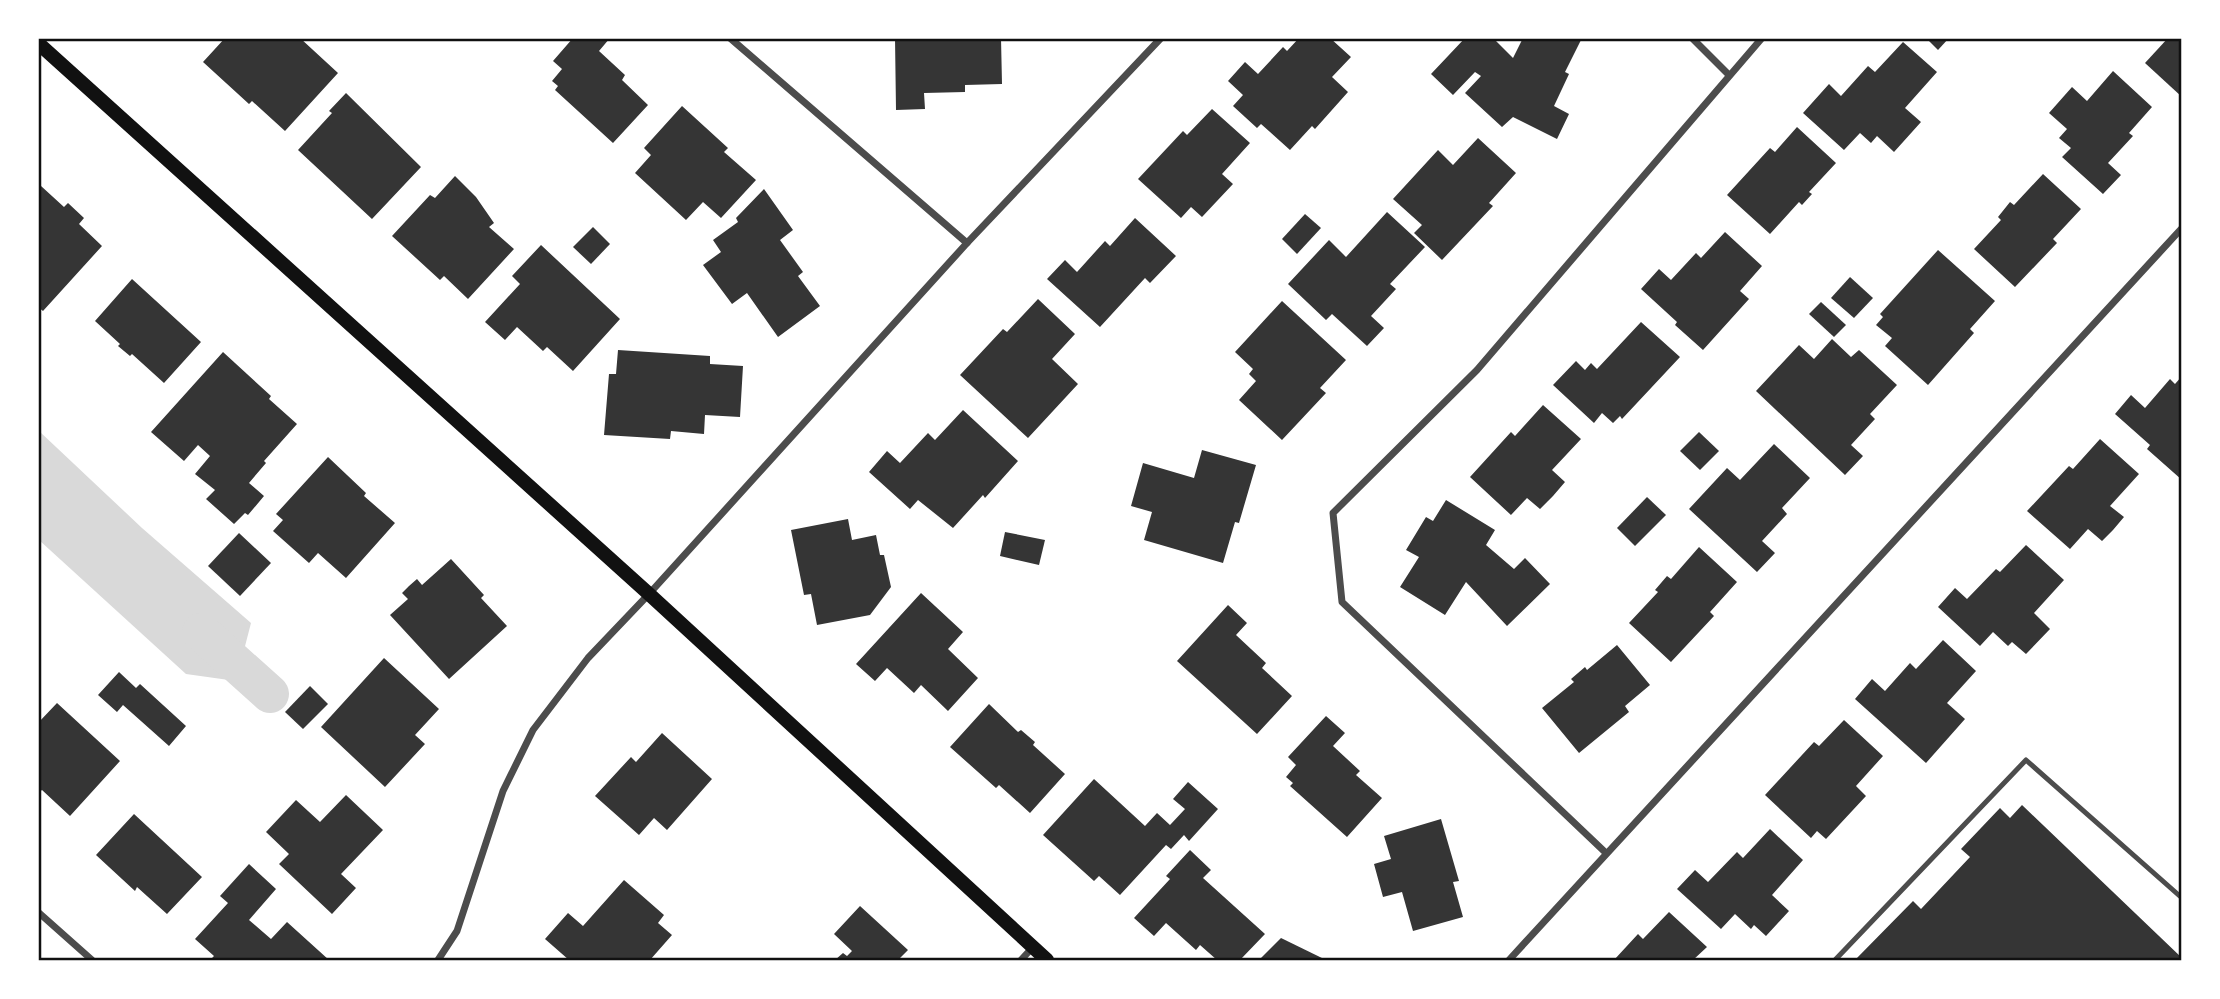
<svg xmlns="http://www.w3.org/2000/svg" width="2220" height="999" font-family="Raleway,sans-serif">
	<rect width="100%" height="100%" fill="#fff"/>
	<!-- water -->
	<path fill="#d9d9d9" d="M39,431L142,528L251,623L236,681L186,674L39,540Z"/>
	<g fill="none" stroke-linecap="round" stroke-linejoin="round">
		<!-- canal -->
		<path stroke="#d9d9d9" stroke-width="38" d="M201,632L270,694"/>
	</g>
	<!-- building -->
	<g fill="#353535">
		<path d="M225,38H300L338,73L285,131L252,101L249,104L203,62Z"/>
		<path d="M573,38H610L599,51L625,75L622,80L648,105L613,143L555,90L558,86L552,81L562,69L553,61Z"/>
		<path d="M895,38H1001L1002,84L965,85V92L924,93L925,109L896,110Z"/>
		<path d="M1299,38H1330L1351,57L1332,77L1348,92L1315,129L1312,126L1290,150L1261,124L1257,128L1233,106L1243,95L1228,81L1245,62L1258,74L1283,47L1287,51Z"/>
		<path d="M1465,38H1493L1513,58L1523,38L1581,40L1565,72L1569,74L1554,106L1569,114L1557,139L1513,117L1502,127L1465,93L1481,76L1475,72L1453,95L1431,74Z"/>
		<path d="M1926,38H1949L1938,50Z"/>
		<path d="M2168,38H2182V97L2145,63Z"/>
		<path d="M1903,42L1937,72L1905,108L1921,122L1894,152L1877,136L1871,143L1860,133L1844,150L1803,113L1829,84L1841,96L1868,66L1875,72Z"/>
		<path d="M2113,71L2152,107L2129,133L2133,136L2108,163L2121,175L2103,194L2062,157L2071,148L2059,138L2067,129L2049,113L2072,87L2087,101Z"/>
		<path d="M346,93L421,167L372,219L298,150L332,113L329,111Z"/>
		<path d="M682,106L728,148L724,152L756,180L721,218L703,202L686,220L635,173L651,155L644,148Z"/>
		<path d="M1212,109L1250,143L1222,174L1233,184L1217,201L1202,217L1191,207L1181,218L1138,179L1183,131L1187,135Z"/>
		<path d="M1797,127L1836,163L1809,192L1812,194L1802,205L1799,202L1770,234L1727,195L1770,148L1775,152Z"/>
		<path d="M1478,138L1516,173L1489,203L1493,206L1442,260L1414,233L1422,225L1393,199L1438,150L1453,165Z"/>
		<path d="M2043,174L2081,209L2053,239L2057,243L2015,287L1974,249L2001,220L1998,217L2010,202L2014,205Z"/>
		<path d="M455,176L476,197L494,223L489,227L514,249L468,299L444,276L440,280L392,236L430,195L435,198Z"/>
		<path d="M41,186L64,207L68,203L84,218L79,224L102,246L43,311L38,307V188Z"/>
		<path d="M764,189L793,230L780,240L803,272L798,276L820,306L778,337L747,293L732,304L703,265L721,252L713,240L738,222L736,218Z"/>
		<path d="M1387,212L1425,247L1390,284L1396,289L1371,316L1384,328L1367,346L1332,314L1326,320L1288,284L1329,240L1346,257Z"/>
		<path d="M1305,214L1321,228L1297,254L1282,239Z"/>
		<path d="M1135,218L1176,256L1150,283L1145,278L1100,327L1047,279L1065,260L1077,272L1105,241L1110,246Z"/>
		<path d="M593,227L610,244L591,264L573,247Z"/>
		<path d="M1725,232L1762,266L1740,291L1749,299L1703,350L1675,325L1677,322L1641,289L1659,269L1671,280L1696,253L1701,258Z"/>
		<path d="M541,245L620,319L573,371L547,347L543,351L517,327L505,340L485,322L520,284L512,276Z"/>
		<path d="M1938,250L1995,301L1970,329L1974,333L1928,385L1885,346L1892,338L1876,325L1883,317L1880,314Z"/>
		<path d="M1850,277L1873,298L1854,318L1831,298Z"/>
		<path d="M132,279L201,342L164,383L132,354L130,356L118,346L120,344L95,321Z"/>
		<path d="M1038,299L1075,334L1052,359L1078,384L1028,438L960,375L1003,329L1007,332Z"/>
		<path d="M1282,301L1346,360L1320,388L1326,393L1282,440L1239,400L1256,381L1249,374L1253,369L1235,352Z"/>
		<path d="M1821,302L1846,325L1834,337L1809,314Z"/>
		<path d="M1641,322L1680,357L1622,419L1620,416L1613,423L1602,413L1594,423L1553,385L1576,361L1585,370L1591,363L1597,369Z"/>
		<path d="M1832,339L1851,357L1859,350L1897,385L1870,414L1875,419L1851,445L1863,456L1845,475L1756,391L1799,345L1814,359Z"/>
		<path d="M618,350L710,356V364L743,366L740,417L705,415L704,434L671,431L670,439L604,435L609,374H616Z"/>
		<path d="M223,352L271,396L269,399L297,424L264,461L266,463L249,483L264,496L248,515L245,513L234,524L206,499L215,490L195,474L210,456L198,445L184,461L151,432Z"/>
		<path d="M2182,376V480L2147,449L2150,445L2115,414L2131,395L2145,408L2170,379L2175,384Z"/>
		<path d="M1543,405L1581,439L1552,470L1565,482L1553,496L1540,509L1527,498L1511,515L1470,477L1511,432L1515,436Z"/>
		<path d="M963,410L1018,461L985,498L983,495L953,528L918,500L910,509L869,472L887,451L900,463L928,433L935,440Z"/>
		<path d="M1699,432L1719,451L1700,470L1680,451Z"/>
		<path d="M2100,439L2139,474L2110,506L2124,517L2113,530L2102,541L2088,529L2070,549L2027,511L2069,466L2073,469Z"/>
		<path d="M1774,444L1810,478L1782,508L1787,514L1762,541L1775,553L1757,572L1689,509L1727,468L1740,480Z"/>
		<path d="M1202,450L1256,465L1239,523L1235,522L1223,563L1144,540L1152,512L1131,506L1143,463L1194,478Z"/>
		<path d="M328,457L366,493L364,496L395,523L346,578L318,553L309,563L273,531L283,520L276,514Z"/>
		<path d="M1647,497L1666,515L1635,546L1617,528Z"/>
		<path d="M1446,500L1495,530L1486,545L1514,569L1525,558L1550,584L1507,626L1466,582L1445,615L1400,587L1419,557L1406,550L1426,517L1433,521Z"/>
		<path d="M848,519L852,540L876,535L880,555H884L891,587L870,615L817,625L811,594L804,595L791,530Z"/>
		<path d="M1005,532L1045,540L1039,565L1000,556Z"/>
		<path d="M239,533L271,563L240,596L208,566Z"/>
		<path d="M2026,545L2064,580L2034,613L2050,629L2026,654L2012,642L2008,646L1993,632L1980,646L1938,607L1955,588L1967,599L1996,569L2000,572Z"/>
		<path d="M1699,547L1737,582L1710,612L1714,616L1671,662L1629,623L1658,592L1655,590L1667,576L1671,579Z"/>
		<path d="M451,559L484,595L481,598L507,626L449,679L390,615L408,599L402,593L409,586L417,579L422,585Z"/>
		<path d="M921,593L963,632L948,649L978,678L948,711L921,685L914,693L887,668L875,681L856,664Z"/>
		<path d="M1228,605L1247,623L1236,635L1266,663L1262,668L1292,696L1257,734L1177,661Z"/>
		<path d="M1943,640L1976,671L1947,703L1965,719L1926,763L1855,699L1872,679L1885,691L1910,663L1916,669Z"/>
		<path d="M1617,645L1650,685L1625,706L1629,712L1579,753L1542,708L1574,682L1571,679L1585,667L1587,670Z"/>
		<path d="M384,658L439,709L415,735L425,744L385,787L321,727Z"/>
		<path d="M119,672L136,688L140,684L186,726L169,746L123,705L117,712L98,695Z"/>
		<path d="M310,686L328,704L303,729L285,712Z"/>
		<path d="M57,703L120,761L70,816L42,790L38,793V723Z"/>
		<path d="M989,704L1018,732L1021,730L1035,742L1033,745L1065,774L1030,813L999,785L996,788L950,747Z"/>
		<path d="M1326,716L1345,733L1333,746L1360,771L1356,775L1382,798L1347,837L1290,786L1293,783L1286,777L1296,765L1288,757Z"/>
		<path d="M1844,720L1883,756L1856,786L1866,796L1826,839L1817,831L1811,838L1765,795L1814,742L1819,746Z"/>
		<path d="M662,733L712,779L667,830L654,818L639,835L595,796L631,757L636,762Z"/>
		<path d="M1094,779L1145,826L1157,813L1170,825L1185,809L1173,799L1188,782L1218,809L1189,841L1184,835L1171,849L1166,845L1120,895L1099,876L1094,881L1043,835Z"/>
		<path d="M346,795L383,830L341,874L356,888L332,914L279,864L289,854L266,832L296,800L320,822Z"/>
		<path d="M2022,805L2182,958V960H1855L1913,901L1921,909L1970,857L1961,849L2000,808L2010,818Z"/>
		<path d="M134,814L202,877L167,914L137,887L135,891L96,855Z"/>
		<path d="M1441,819L1459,881L1453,882L1463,917L1413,931L1402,892L1383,897L1374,864L1391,859L1384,836Z"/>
		<path d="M1770,829L1803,860L1772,895L1789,911L1766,936L1754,925L1751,929L1735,914L1721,929L1677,889L1695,870L1708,882L1737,852L1743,858Z"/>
		<path d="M1190,850L1211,870L1203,878L1265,934L1240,960H1217L1200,945L1196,950L1166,923L1154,936L1134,918L1170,879L1166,876Z"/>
		<path d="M249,864L276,889L249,920L271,939L287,922L329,960L211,959L214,956L195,939L228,903L220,896Z"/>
		<path d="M624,880L664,915L658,923L672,935L650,960H569L545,939L568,913L583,926Z"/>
		<path d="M860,906L908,950L898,960H835L843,953L847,956L852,951L834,934Z"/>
		<path d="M1669,912L1707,947L1693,960H1614L1638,934L1643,939Z"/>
		<path d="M1281,938L1324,959L1323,960H1259Z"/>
	</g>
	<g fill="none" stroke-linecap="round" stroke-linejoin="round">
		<!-- service -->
		<path stroke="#4c4c4c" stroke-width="5" d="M1835,960L2026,760L2182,898"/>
		<!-- minor -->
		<g stroke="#4c4c4c" stroke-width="7">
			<path d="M730,38L967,243"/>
			<path d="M1692,38L1729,75"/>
			<path d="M1606,853L1342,602L1333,513L1477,370L1762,38"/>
			<path d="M38,912L92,960"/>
			<path d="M438,960L457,931L503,791L533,730L588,658L649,594L967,243L1161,38"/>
			<path d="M1021,960L1033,947"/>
			<path d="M1509,960L2182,228"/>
		</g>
		<!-- secondary -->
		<path stroke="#111" stroke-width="14" d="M38,43L649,594L1047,960"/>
	</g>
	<!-- border -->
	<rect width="2220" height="999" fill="none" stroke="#ffffff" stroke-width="80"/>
	<rect x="40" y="40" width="2140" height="919" fill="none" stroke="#111" stroke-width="2.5"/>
</svg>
